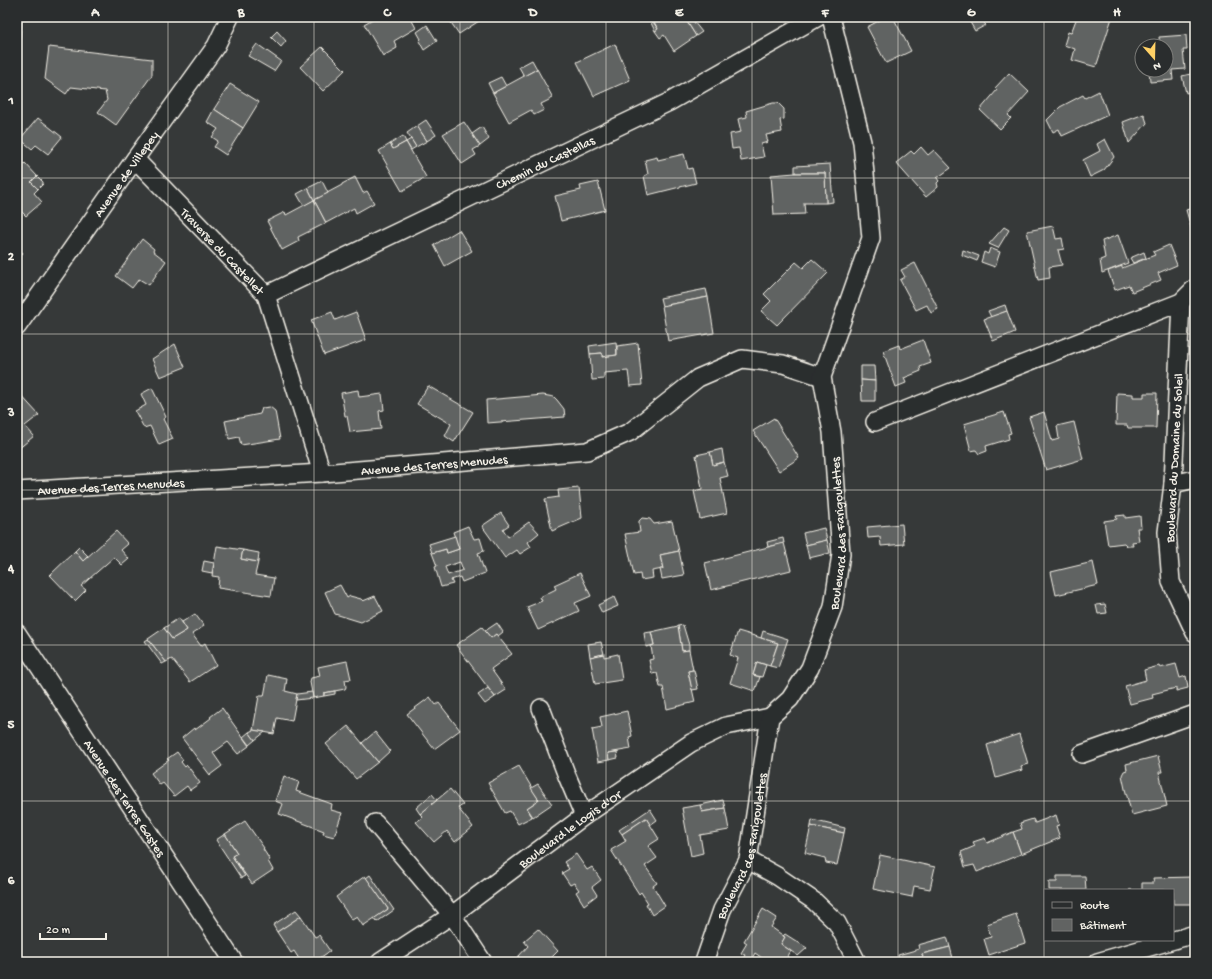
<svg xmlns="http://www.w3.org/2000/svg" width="1212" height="979" font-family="'Gochi Hand',sans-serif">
	<rect width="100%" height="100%" fill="#363939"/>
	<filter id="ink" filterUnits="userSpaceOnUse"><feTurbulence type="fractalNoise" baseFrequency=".025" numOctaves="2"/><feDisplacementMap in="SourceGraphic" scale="8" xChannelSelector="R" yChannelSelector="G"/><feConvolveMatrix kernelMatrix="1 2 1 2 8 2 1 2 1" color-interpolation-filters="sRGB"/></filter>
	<g filter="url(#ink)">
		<!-- building -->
		<g fill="#616362" stroke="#f4f1e8" fill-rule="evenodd">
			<path d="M376,17H410L416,28L394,41L397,48L383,56L364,24Z"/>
			<path d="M447,17H476L479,21L459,34Z"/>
			<path d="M651,17H690L686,20L696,36L674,51L664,35L660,38L655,31L658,29Z"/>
			<path d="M690,17L702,32L696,36L686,20Z"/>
			<path d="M886,17H893L911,51L886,63L867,27Z"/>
			<path d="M967,17H994L984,23L986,25L975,31Z"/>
			<path d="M1077,17H1091L1096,18V17H1109L1112,18L1096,67L1072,60L1075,49L1064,45L1068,32L1071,33Z"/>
			<path d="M17,19H22L19,45H17Z"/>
			<path d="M653,22L658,29L655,31L651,23Z"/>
			<path d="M427,25L437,41L424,50L419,41L421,39L417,32Z"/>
			<path d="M277,31L286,41L281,47L271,37Z"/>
			<path d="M1186,35L1187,50H1183L1185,69L1172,70L1173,80L1150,82L1149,70H1166V46H1160L1159,37Z"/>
			<path d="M257,44L281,61L274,71L248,56Z"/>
			<path d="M615,44L630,80L594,96L577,62Z"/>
			<path d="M49,47L152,59V75L116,125L98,112L107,100L105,91L71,87L66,94L45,79Z"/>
			<path d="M322,47L345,70L323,91L300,67Z"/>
			<path d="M532,60L537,69L524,76L519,67Z"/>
			<path d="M537,69L553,98L541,104L544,110L534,115L531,110L509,122L493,93Z"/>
			<path d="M1009,73L1029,92L1008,115L1011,118L1000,129L980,110L997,90L995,88Z"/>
			<path d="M1195,73V86L1192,87L1194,91L1186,93L1182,76Z"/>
			<path d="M501,77L506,86L493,93L488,83Z"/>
			<path d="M230,84L259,102L243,128L214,109Z"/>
			<path d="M1099,91L1108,115L1062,136L1059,129L1053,132L1047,120L1060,107L1083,95L1085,98Z"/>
			<path d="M773,103H778L784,109V119L780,120L782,132L766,135L768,142L761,144L764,157L741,161L739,148L732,149L730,134L741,132L738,119L747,117L746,111Z"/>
			<path d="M214,109L243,128L226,155L214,147L218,141L212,137L218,129L207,122Z"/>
			<path d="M1144,114L1147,123L1129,143L1123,122Z"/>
			<path d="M38,118L62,137L48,154L36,145L32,149L20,139Z"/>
			<path d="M426,120L436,135L427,141L417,126Z"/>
			<path d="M464,122L480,146L473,150L476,155L462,164L443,134Z"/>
			<path d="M417,126L427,141L416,147L407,133Z"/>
			<path d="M482,127L489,139L480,146L472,134Z"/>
			<path d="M403,136L406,142L393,149L390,144Z"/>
			<path d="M411,139L416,147L411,150L406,142Z"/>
			<path d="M1105,139L1114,157L1104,170L1090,177L1083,160L1100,151L1097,144Z"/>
			<path d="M406,142L426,177L402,191L379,151L390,144L393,149Z"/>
			<path d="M921,147L928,155L934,150L951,168L937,178L939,181L937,183L938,187L926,197L896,163L911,151L914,154Z"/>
			<path d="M684,154L688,169L692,168L696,183L648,195L644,176L648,174L645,160L657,157L658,160Z"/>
			<path d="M25,163L37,176L31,182L38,189L34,193L42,202L26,216L17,207V170Z"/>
			<path d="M830,164L833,202L826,203L825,173H795V166Z"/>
			<path d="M795,173H825L826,203H804L805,214L774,215L771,175Z"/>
			<path d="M37,176L43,182V184L38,189L31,182Z"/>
			<path d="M355,177L363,193L367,191L374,203L356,213L354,208L326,223L314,200L342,185V184Z"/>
			<path d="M322,181L328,193L314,200L308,188Z"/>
			<path d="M598,182L605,210L561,221L555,196L581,190L580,186Z"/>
			<path d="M308,188L314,200L304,206L297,194Z"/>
			<path d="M314,200L326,223L298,237L299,241L282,250L267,221L285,212L286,215Z"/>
			<path d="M1195,207V237L1194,238L1186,210Z"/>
			<path d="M1053,226L1056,239L1062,238L1064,249L1058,250L1062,265L1049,267L1050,278L1038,280L1027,231Z"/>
			<path d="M1004,227L1009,230L998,248L989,244Z"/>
			<path d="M459,230L472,251L445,266L434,245Z"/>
			<path d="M1118,235L1128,263L1102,273L1100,260L1105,258L1102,241Z"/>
			<path d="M142,239L154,249L153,251L166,261L149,285L139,279L132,288L116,276Z"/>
			<path d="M1169,245L1177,265L1158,273L1161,280L1132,292L1129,285L1115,290L1108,271L1122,266V268L1155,255L1153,252Z"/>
			<path d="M17,247L23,253L17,259Z"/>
			<path d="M990,248L1000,252L995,267L981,262L984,252L988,254Z"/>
			<path d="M963,250L979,256L977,261L962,255Z"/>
			<path d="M1144,252L1146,258L1133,263L1130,258Z"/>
			<path d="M812,259L828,273L777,325L761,311L771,301L764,294L796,262L803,268Z"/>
			<path d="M915,263L938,309L931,313L927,305L916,310L900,280L905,277L901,270Z"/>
			<path d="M706,289L708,297L662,306L660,298Z"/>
			<path d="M708,297L714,333L668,341L662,306Z"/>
			<path d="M1005,305L1007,311L991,317L988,311Z"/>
			<path d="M1007,311L1015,332L993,341L984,319Z"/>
			<path d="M332,312L335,320L356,312L366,340L324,355L311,320Z"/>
			<path d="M923,340L931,363L920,367L921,371L904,378L906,383L896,387L883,351L899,345L900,349Z"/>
			<path d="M616,342L617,355L602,357V353L590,354L589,346Z"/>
			<path d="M638,343L642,385L630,386L628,371L604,373V379L592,380L590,354L602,353V357L617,355V346Z"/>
			<path d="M175,344L185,367L160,377L152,359Z"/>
			<path d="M861,366H874L875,381L861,380Z"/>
			<path d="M861,380L875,381V401H862Z"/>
			<path d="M428,386L473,412L454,442L445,436L451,424L417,404Z"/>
			<path d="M152,388L166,417L163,419L173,439L159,445L150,426L144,428L135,411L146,405L141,394Z"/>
			<path d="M358,390L359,397L382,394L384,410L379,411L381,429L350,432L347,416H345L341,393Z"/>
			<path d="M18,392L39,415L25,426L34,436L17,450V393Z"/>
			<path d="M1117,393L1133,394V397H1144V393H1157L1156,428H1128L1127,425H1116Z"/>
			<path d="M543,395L554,397L557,400L564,409L565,417L487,423L486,400Z"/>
			<path d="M270,407L275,411L280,439L241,445L239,437L229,439L225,421L260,414L262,408Z"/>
			<path d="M1004,412L1011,433L1008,434L1009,439L986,446L987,451L979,454L976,450L971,451L964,424Z"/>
			<path d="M1044,412L1052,441L1059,439L1057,426L1074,422L1083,459L1046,470L1029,417Z"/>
			<path d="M774,418L799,458L779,471L753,431Z"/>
			<path d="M722,449L724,462L713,465L710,452Z"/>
			<path d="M710,452L713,465L724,462L728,476L720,478L727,513L700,519L694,491L702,489L696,455Z"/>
			<path d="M579,488L582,518L552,531L545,499L559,497L558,490Z"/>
			<path d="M501,513L509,525L503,529L508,537L529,522L539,533L528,542L531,547L520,554L517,550L505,558L482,526Z"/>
			<path d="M1125,515V518L1140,516L1141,528H1137L1139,541L1132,542L1133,546H1127L1124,543L1108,545L1104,521L1117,519L1116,516Z"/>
			<path d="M642,518L650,519L654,524L672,521L679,551L660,555L663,569L652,571L653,578L641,580L640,574L634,575L625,534L640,532L639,525V521Z"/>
			<path d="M902,524L904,544L881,546L880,537L868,538L867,527Z"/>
			<path d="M468,526L474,539L480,538L484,551L478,553L485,573L462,582L460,577L451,580L453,584L441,587L435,567L437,566L432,553L446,549L447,553L459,549L453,532ZM460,562L463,570L448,575L445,567Z"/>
			<path d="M824,528L827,540L806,545L803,533Z"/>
			<path d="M116,531L128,544L121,550L129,559L122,565L114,557L81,586L86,590L75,601L50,575L75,551L83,561Z"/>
			<path d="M455,536L459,549L447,553L446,549L432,553L429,544Z"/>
			<path d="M783,538L784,543L768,547L767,542Z"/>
			<path d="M827,540L830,553L809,558L806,545Z"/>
			<path d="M784,543L791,570L711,590L705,563Z"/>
			<path d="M217,546L243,550L241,559L258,562L255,575L274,578L271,596L218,588L219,577L212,576Z"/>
			<path d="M79,547L88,556L83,561L75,551Z"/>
			<path d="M243,550L259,553L258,562L241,559Z"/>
			<path d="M679,551L684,575L662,579L660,569H663L660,555Z"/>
			<path d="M204,561L214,563L212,573L202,571Z"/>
			<path d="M1093,562L1098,585L1056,595L1051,572Z"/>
			<path d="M580,573L591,596L575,603L579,611L538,630L527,607L542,601L540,597L556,589L554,585Z"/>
			<path d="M340,585L347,598L350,596L361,599L363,601L375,596L383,611L361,622L335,614L325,592Z"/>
			<path d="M614,597L618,606L602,613L598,605Z"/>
			<path d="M1105,604L1107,613L1098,614L1096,605Z"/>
			<path d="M195,614L204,626L192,634L201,646L205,643L216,665L190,682L172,659L166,662L148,639L164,628L172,639L187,630L182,622Z"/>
			<path d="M179,618L187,630L172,639L164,628Z"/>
			<path d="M497,623L503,632L498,636L496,634L491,638L485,631Z"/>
			<path d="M683,625L689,645V650L682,651L678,626Z"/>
			<path d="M678,626L682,651L689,650L693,670L688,671L695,702L667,709L663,687H660L657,673L652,674L649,660L653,659L651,646L654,645L651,632Z"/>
			<path d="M482,627L491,638L496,634L512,654L491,669L506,690L495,697L456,645Z"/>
			<path d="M738,631L778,643L770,666L757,662L753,675L760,677L755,691L730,683L738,658L730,655Z"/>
			<path d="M763,631L788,639L778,668L770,666L778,643L761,638Z"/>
			<path d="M651,632L654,645L646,647L644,633Z"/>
			<path d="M148,639L166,662L162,664L145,641Z"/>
			<path d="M601,642L604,654L590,657L588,644Z"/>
			<path d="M604,654V657L618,654L622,680L595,684L590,657Z"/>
			<path d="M347,661L351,679L345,680L346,687L345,689L324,693V696L313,698L310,682L311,678L320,676L318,667Z"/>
			<path d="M757,662L766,665L762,677L753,675Z"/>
			<path d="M1176,664L1180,678L1186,676L1188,688L1176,691V688L1152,694L1153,698L1130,704L1125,686L1146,680L1144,670L1159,666L1160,668Z"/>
			<path d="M693,670H694L698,689L692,690L688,671Z"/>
			<path d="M268,675L287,679L285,691L297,694L292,721L277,718L274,734L253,730L259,696H264Z"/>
			<path d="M488,688L495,697L485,704L478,695Z"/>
			<path d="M335,691V694L324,696V693Z"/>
			<path d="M312,692L313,698L296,700L297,694Z"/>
			<path d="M430,697L436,705L439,703L460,730L434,749L407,714Z"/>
			<path d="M222,708L249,746L238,754L228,742L213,753L222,766L210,775L182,738L194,728L195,730L211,718L210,717Z"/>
			<path d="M627,711L632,736L629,737L631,749L608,753L609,760L598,762L592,729L602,727L600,717Z"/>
			<path d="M348,726L378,762L356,779L326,744Z"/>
			<path d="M253,730L265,732L255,740L249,732Z"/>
			<path d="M249,732L255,740L249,745L243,737Z"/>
			<path d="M375,732L390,751L378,762L362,743Z"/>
			<path d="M1019,734L1028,764L1021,766L1022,770L996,778L987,745Z"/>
			<path d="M177,752L183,760L181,762L185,767L187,765L200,783L190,790L187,786L174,796L163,783L160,785L151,773L169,760L167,759Z"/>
			<path d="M617,752L618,758L609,760L608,753Z"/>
			<path d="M1158,756L1162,772H1159L1167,806L1132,815L1125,789L1122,775L1124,771L1127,770L1126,764Z"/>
			<path d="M519,766L539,800L527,808L532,817L518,824L510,811L505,813L488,783Z"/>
			<path d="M284,776L299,782L296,791L332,804L331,810L342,813L334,837L323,834L324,831L279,814L283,804L275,801Z"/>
			<path d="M538,784L552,804L533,817L527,808L539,800L531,788Z"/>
			<path d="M450,789L463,805L458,808L473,827L455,842L447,831L434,842L416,822L423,817L420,814Z"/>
			<path d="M432,794L437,800L420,814L416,808Z"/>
			<path d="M723,800L725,808L702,812L700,805Z"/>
			<path d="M700,805L702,812L725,808L729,830L700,835L703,853L691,856L682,808Z"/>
			<path d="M650,809L657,820L650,825L646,818L622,834L619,830Z"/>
			<path d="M1056,815L1059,825L1056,826L1060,838L1021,854L1013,832L1022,829L1020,823L1033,819L1035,823Z"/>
			<path d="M646,818L659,839L648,846L657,858L645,866L657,883L653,886L665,906L652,915L646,904L648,903L641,892L639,894L611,850L626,841L622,834Z"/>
			<path d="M812,820L845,828L844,833L811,826Z"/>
			<path d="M245,821L264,848L263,849L270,860L268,861L273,870L252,884L232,856L237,853L225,834Z"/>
			<path d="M811,826L844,833L837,865L826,863L825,858L805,853Z"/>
			<path d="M1013,832L1021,854L977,872L974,865L965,867L961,852L975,846L973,842L985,838L987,843Z"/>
			<path d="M225,834L237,853L232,856L245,876L241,878L216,840Z"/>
			<path d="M576,854L587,870L592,867L601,880L592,887L597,895L584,905L576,892L579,890L574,883L570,885L562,873L569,869L564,862Z"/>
			<path d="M880,855L935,867L930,889L914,886L912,897L873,889Z"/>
			<path d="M370,875L394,910L377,922L374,918L388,909L366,878Z"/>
			<path d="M365,876L388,909L363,926L357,917L352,920L336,897Z"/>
			<path d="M1057,876H1085L1086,890H1049V882H1057Z"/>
			<path d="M1193,877L1195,904H1173V890H1129H1142V883H1154L1153,878Z"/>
			<path d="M763,909L777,918L771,927L785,937L781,944L791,951L784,962H768L755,953L750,962H741L745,955L741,953L747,943L744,941Z"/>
			<path d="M296,910L301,916L277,932L273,925Z"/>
			<path d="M1016,914L1025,943L989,955L984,939L991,937L987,924Z"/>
			<path d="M301,916L315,937L319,935L330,951L314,962H301L294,951L291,953L277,932Z"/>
			<path d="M538,929L558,951L547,962H523L518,957L528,946L524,941Z"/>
			<path d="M785,934L807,948L798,956L781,944L785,937L783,936Z"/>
			<path d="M947,937L950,947L922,954L923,957L905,962H900L898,955L919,949L918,945Z"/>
			<path d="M950,947L954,962H905L923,957L922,954Z"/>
		</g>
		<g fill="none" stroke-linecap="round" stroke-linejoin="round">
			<defs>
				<g id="minor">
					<path id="s1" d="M135,159L266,295L322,473"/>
					<path id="s2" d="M266,295L669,102L818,17"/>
					<path d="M1181,302L1173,484L1167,532L1171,582L1195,633"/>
					<path id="s3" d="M17,327L135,159L216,46L230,17"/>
					<path d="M875,422L1181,302L1195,288"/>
					<path d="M1173,484L1195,479"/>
					<path id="s4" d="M17,491L322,473L587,451L630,432L698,378L742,359L783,364L822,377"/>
					<path id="s5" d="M17,633L234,962"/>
					<path d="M541,708L567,776L584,816"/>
					<path d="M1082,754L1195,714"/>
					<path d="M375,823L452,915L483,962"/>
					<path d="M748,860L777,876L814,901L837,923L857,962"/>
					<path id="s6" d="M380,962L452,915L584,816L691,743L726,726L770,717"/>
					<path id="s7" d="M704,962L722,910L748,860L770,717L790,699L810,668L833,607L841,554L832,432L822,377L871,238L862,142L831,17"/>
					<path d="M1097,962L1195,934"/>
				</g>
			</defs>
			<!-- minor casing -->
			<use href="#minor" stroke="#f4f1e8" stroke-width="20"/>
			<!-- minor -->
			<use href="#minor" stroke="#2a2d2e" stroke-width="17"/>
		</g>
	</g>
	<!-- grid -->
	<path fill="none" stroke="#f4f1e8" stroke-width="1" stroke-opacity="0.55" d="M168,17V962M314,17V962M460,17V962M606,17V962M752,17V962M898,17V962M1044,17V962M17,178H1195M17,334H1195M17,490H1195M17,645H1195M17,801H1195"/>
	<g text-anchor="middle" stroke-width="3.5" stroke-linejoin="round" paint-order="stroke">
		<!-- street labels -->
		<g font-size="13" fill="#f4f1e8" stroke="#2a2d2e">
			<text dy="5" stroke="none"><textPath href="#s2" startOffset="309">Chemin du Castellas</textPath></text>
			<text dy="5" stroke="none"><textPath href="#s3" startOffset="188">Avenue de Villepey</textPath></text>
			<text dy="5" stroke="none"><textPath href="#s1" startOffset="127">Traverse du Castellet</textPath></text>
			<text transform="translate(1173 458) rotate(-87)" y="5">Boulevard du Domaine du Soleil</text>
			<text dy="5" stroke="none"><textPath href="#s4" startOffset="418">Avenue des Terres Menudes</textPath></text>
			<text dy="5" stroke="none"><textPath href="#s4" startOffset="94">Avenue des Terres Menudes</textPath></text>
			<text dy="5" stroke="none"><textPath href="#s7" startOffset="459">Boulevard des Farigoulettes</textPath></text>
			<text dy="5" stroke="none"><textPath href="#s5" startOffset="197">Avenue des Terres Gastes</textPath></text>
			<text dy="5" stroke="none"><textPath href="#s6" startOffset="232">Boulevard le Logis d'Or</textPath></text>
			<text dy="5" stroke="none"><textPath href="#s7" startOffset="123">Boulevard des Farigoulettes</textPath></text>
		</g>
	</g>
	<!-- margin -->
	<rect width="1212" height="979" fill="none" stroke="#2a2d2e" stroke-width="44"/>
	<!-- legend -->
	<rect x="1044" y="889" width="130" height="52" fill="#2a2d2e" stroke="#7b7b78"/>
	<rect x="1052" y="902" width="20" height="6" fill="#2a2d2e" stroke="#7b7b78"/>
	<text x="1080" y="909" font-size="12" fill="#f4f1e8">Route</text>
	<rect x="1052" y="919" width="20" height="12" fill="#616362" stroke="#7b7b78"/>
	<text x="1080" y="929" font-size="12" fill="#f4f1e8">Bâtiment</text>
	<!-- north arrow -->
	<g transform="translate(1154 58) rotate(160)"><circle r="19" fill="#2a2d2e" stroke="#7b7b78"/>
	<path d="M0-3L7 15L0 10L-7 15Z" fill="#ffd166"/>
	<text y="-6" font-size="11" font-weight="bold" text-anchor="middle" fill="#f4f1e8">N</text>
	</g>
	<!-- scale -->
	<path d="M40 933v6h66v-6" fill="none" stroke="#f4f1e8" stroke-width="2"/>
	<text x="46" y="933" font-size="12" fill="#f4f1e8" stroke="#2a2d2e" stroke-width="3" paint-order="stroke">20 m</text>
	<rect x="22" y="22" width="1168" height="935" fill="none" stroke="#f4f1e8" stroke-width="1.5"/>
	<g font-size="13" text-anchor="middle" font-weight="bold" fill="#f4f1e8">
		<text x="95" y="16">A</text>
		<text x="241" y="16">B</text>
		<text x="387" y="16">C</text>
		<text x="533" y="16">D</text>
		<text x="679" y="16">E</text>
		<text x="825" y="16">F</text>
		<text x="971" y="16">G</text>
		<text x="1117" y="16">H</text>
		<text x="11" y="104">1</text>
		<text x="11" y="260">2</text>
		<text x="11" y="416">3</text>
		<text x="11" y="572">4</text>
		<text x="11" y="728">5</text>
		<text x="11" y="884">6</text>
	</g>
</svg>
